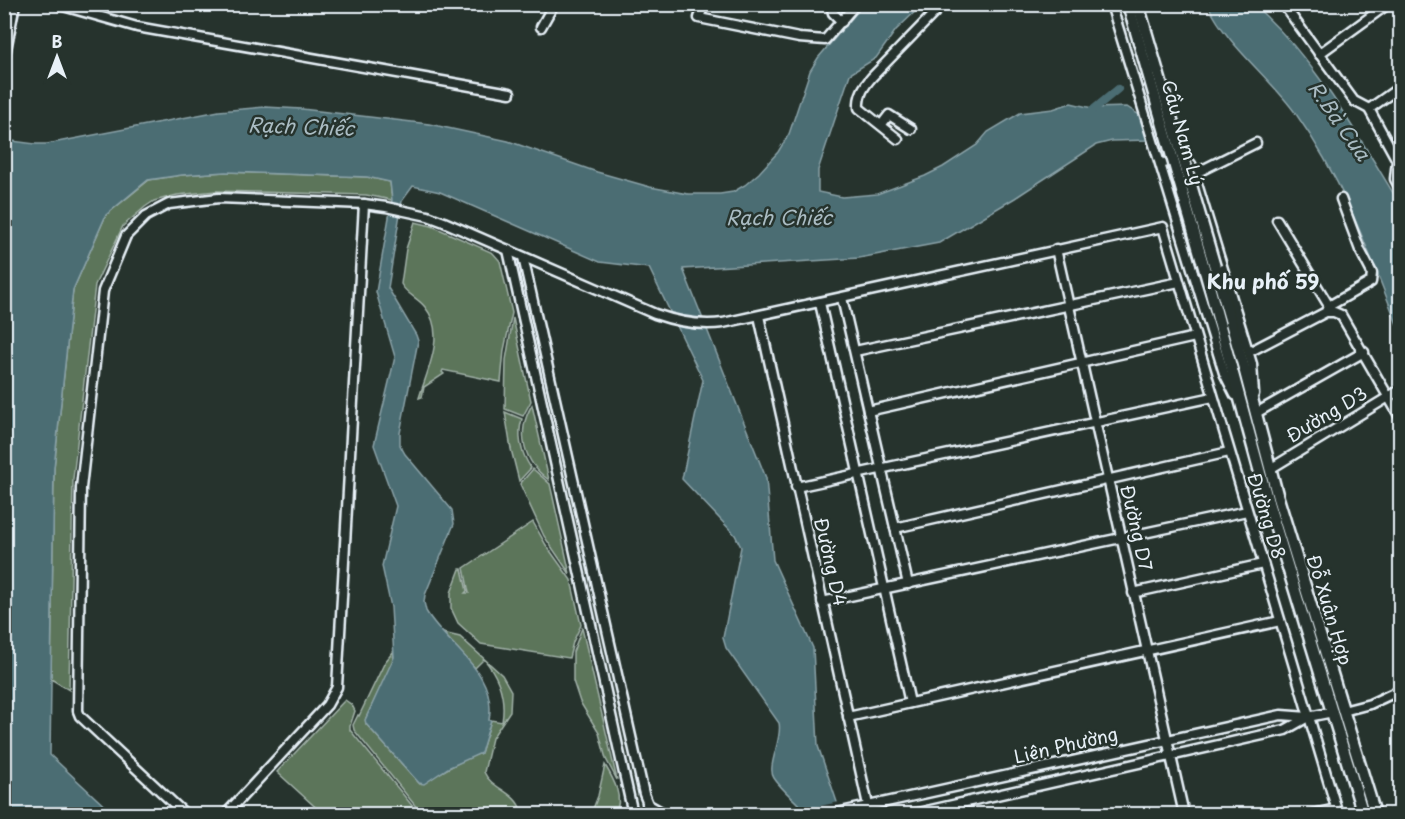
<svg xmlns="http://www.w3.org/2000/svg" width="1405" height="819" font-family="'Playpen Sans',sans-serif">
	<rect width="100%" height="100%" fill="#26332d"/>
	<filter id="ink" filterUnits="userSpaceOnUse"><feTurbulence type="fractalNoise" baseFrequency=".0167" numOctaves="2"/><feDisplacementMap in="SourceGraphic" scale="12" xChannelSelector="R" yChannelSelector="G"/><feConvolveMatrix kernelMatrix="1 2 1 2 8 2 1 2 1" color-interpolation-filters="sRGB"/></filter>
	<g filter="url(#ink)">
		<!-- green -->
		<g fill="#5b745a" stroke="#a2b2a9" stroke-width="1.5">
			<path d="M225,172L367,177L390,182L392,200L366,195L216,191L177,195L154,201L145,207L123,226L95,285L73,479L69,690L51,679L54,468L73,290L106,215L149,180L182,175Z"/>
			<path d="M415,222L432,226L493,253L500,261L512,313L504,350L501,382L443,370L442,372L444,374L424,387L422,397L419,398C427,370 447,334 425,307C418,298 406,294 401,284L406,249Z"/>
			<path d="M513,318L531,401L523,416L505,409L506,360Z"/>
			<path d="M532,405L549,480C523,462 516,432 532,405Z"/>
			<path d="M505,412L522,419C517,436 521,453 531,468L519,481L511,449Z"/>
			<path d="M533,469L550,484L570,574L544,536L520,484Z"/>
			<path d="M533,522L546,545L571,580L581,625L573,642L569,658L481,644L458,623L451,608V593L460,569H462L467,591L465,593H469L464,568Z"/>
			<path d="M582,628L617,780L606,759L599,733L580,702L573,681V652Z"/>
			<path d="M443,633L460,637L502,675L511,691L510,711L492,738L484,772C491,789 517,792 521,811H511L487,814H422L354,730L353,725L358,715L359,716L385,662L394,651L393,661L366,718V724L420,784L465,759L481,753L491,720L502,722C506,698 500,678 484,659L475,668Z"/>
			<path d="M345,700L352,705L355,711L350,726V730L419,814H323L277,772Z"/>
			<path d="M605,765C614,780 624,798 615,814H591L598,796Z"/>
		</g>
		<!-- water -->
		<g fill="#4c6d73" stroke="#8aa2a8" stroke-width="1.5">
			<path d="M864,4L922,5L896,30L876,58L850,74L818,170V192L842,197L877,194L925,176L943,167L977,145L988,132L1020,113L1053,109L1071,103L1092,108L1127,107L1142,117L1148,140L1112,141L1096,145L1015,198L939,243L859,258L683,269L766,478L773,560L813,648L818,746L841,814H805L803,809C794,799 781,789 774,778C766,767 783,739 779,723L726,648L723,638L741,547L735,535L682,479L703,380L649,268L600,262L440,192L413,186L402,201L388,288L416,335L418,341L400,433V445L405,454L452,510L454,524L425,595L424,602L426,611C448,648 498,671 489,720H491L481,753L448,768L424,784L419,783L366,724L365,720L394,657L391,607L382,566L396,506L374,445L395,357L376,292L392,200L390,182L367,177L225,172L182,175L148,180L106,215L73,290L54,468L50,755L113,814H17L5,806V140L35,144H47L219,111L265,107L302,109L429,124L508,141L597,172L650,187L688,194H720L733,192L745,185L759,173L778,152L789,134L810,71L818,58Z"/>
			<path d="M1208,5H1254C1315,59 1356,132 1398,201L1400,208V332C1370,255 1345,183 1296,114C1269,76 1228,47 1208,5Z"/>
		</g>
		<!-- pier -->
		<path fill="#26332d" d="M839,802L844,814H802L801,810Z"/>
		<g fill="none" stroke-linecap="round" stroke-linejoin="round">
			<!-- canal -->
			<path stroke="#4c6d73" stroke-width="8" d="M1088,114L1118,89"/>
			<defs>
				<g id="minor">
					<path d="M56,4L137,27L510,93"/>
					<path d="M704,4L699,18L799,38L825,40L856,4"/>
					<path d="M831,4L833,13L842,22"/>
					<path d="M1111,4L1224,373L1235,395"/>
					<path d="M1283,4L1354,101L1369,109L1397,160L1395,179L1400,188"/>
					<path d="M541,27L554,4"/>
					<path d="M1319,54L1388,4"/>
					<path d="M4,60L15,4"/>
					<path d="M1369,109L1400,87"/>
					<path d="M882,124L889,115L911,129"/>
					<path d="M898,139L859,108C858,95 864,86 872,77L943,4"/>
					<path d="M1161,164C1172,161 1183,155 1191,164L1252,364L1254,394"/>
					<path d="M1194,174L1256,143"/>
					<path d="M1277,220L1329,306L1327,309"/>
					<path d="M1056,249L1184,814"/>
					<path d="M508,250L633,814"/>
					<path d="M523,257L644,794L652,814"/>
					<path d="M842,298L908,584"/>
					<path d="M820,303L910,703"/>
					<path d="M1329,306L1371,282L1372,273L1360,250L1341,199"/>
					<path d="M759,316L870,814"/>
					<path d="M855,351L1179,282"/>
					<path d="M1249,352L1326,312H1334L1341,315L1400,417"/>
					<path d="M1256,410V413L1364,352"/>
					<path d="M868,411L1195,337"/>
					<path d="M1270,469L1400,390"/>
					<path d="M796,487L1213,397"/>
					<path d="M895,528L1229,452"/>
					<path d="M1133,593L1263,564"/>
					<path d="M822,602L1247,511"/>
					<path d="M1343,711L1370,704L1400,690"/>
					<path d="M848,717L1280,621"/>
					<path d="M647,804L665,814"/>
					<path d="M185,814L80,716L78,711L81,488L103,291L126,236L146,216L169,204L219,198L364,204L386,207L428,216L444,222L655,314C675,321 701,326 723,323L1163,227L1338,814"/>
					<path d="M226,814L327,705L337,687L364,204"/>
					<path d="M832,814L1281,715L1308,717L1333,712"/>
					<path d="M913,814L1285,730L1308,717"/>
					<path d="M1313,814L1336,809"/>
					<path d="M1394,814L1400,812"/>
				</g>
				<g id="major">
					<path d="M1215,267L1244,368L1278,498L1375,814"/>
					<path d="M1205,271L1268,502L1363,814"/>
				</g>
			</defs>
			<!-- minor casing -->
			<use href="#minor" stroke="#e8f1f8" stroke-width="13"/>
			<!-- major casing -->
			<use href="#major" stroke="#e8f1f8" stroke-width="15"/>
			<!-- minor -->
			<use href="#minor" stroke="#26332d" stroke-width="8"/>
			<!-- major -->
			<use href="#major" stroke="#26332d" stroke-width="10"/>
			<defs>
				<g id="major-bridge">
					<path d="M1128,4L1205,271"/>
					<path d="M1138,4L1215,267"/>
				</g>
			</defs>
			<!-- major-bridge casing -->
			<use href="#major-bridge" stroke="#e8f1f8" stroke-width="15" stroke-linecap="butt"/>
			<!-- major-bridge -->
			<use href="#major-bridge" stroke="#26332d" stroke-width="10"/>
		</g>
	</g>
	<g text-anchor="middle" stroke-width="5" stroke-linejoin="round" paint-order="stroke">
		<!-- street labels -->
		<g font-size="18" fill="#e8f1f8" stroke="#26332d">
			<text transform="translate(1182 133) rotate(74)" y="6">Cầu Nam Lý</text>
			<text transform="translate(1327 415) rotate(-31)" y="6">Đường D3</text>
			<text transform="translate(1266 516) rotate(73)" y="6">Đường D8</text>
			<text transform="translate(1136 528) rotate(77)" y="6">Đường D7</text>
			<text transform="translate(830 562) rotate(77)" y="6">Đường D4</text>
			<text transform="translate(1329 610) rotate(73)" y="6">Đỗ Xuân Hợp</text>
			<text transform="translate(1066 746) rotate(-13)" y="6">Liên Phường</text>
		</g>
		<!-- water labels -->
		<g font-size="20" font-style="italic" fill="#aabcc3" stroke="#26332d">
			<text transform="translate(1339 121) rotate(55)" y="7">R.Bà Cua</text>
			<text transform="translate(301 127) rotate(2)" y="7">Rạch Chiếc</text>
			<text x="779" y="225">Rạch Chiếc</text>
		</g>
		<!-- neighbourhood labels -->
		<g font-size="20" font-weight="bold" fill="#e8f1f8" stroke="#26332d">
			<text x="1263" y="289">Khu phố 59</text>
		</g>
	</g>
	<!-- margin -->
	<rect width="1405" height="819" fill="none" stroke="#26332d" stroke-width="24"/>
	<rect x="12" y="12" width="1381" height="795" fill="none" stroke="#e8f1f8" stroke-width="2" filter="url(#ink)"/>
	<!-- north arrow -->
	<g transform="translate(57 57)" stroke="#26332d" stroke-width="4.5" paint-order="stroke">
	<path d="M0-4.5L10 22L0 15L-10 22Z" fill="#e8f1f8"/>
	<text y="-9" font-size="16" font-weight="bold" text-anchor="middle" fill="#e8f1f8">B</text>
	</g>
</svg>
